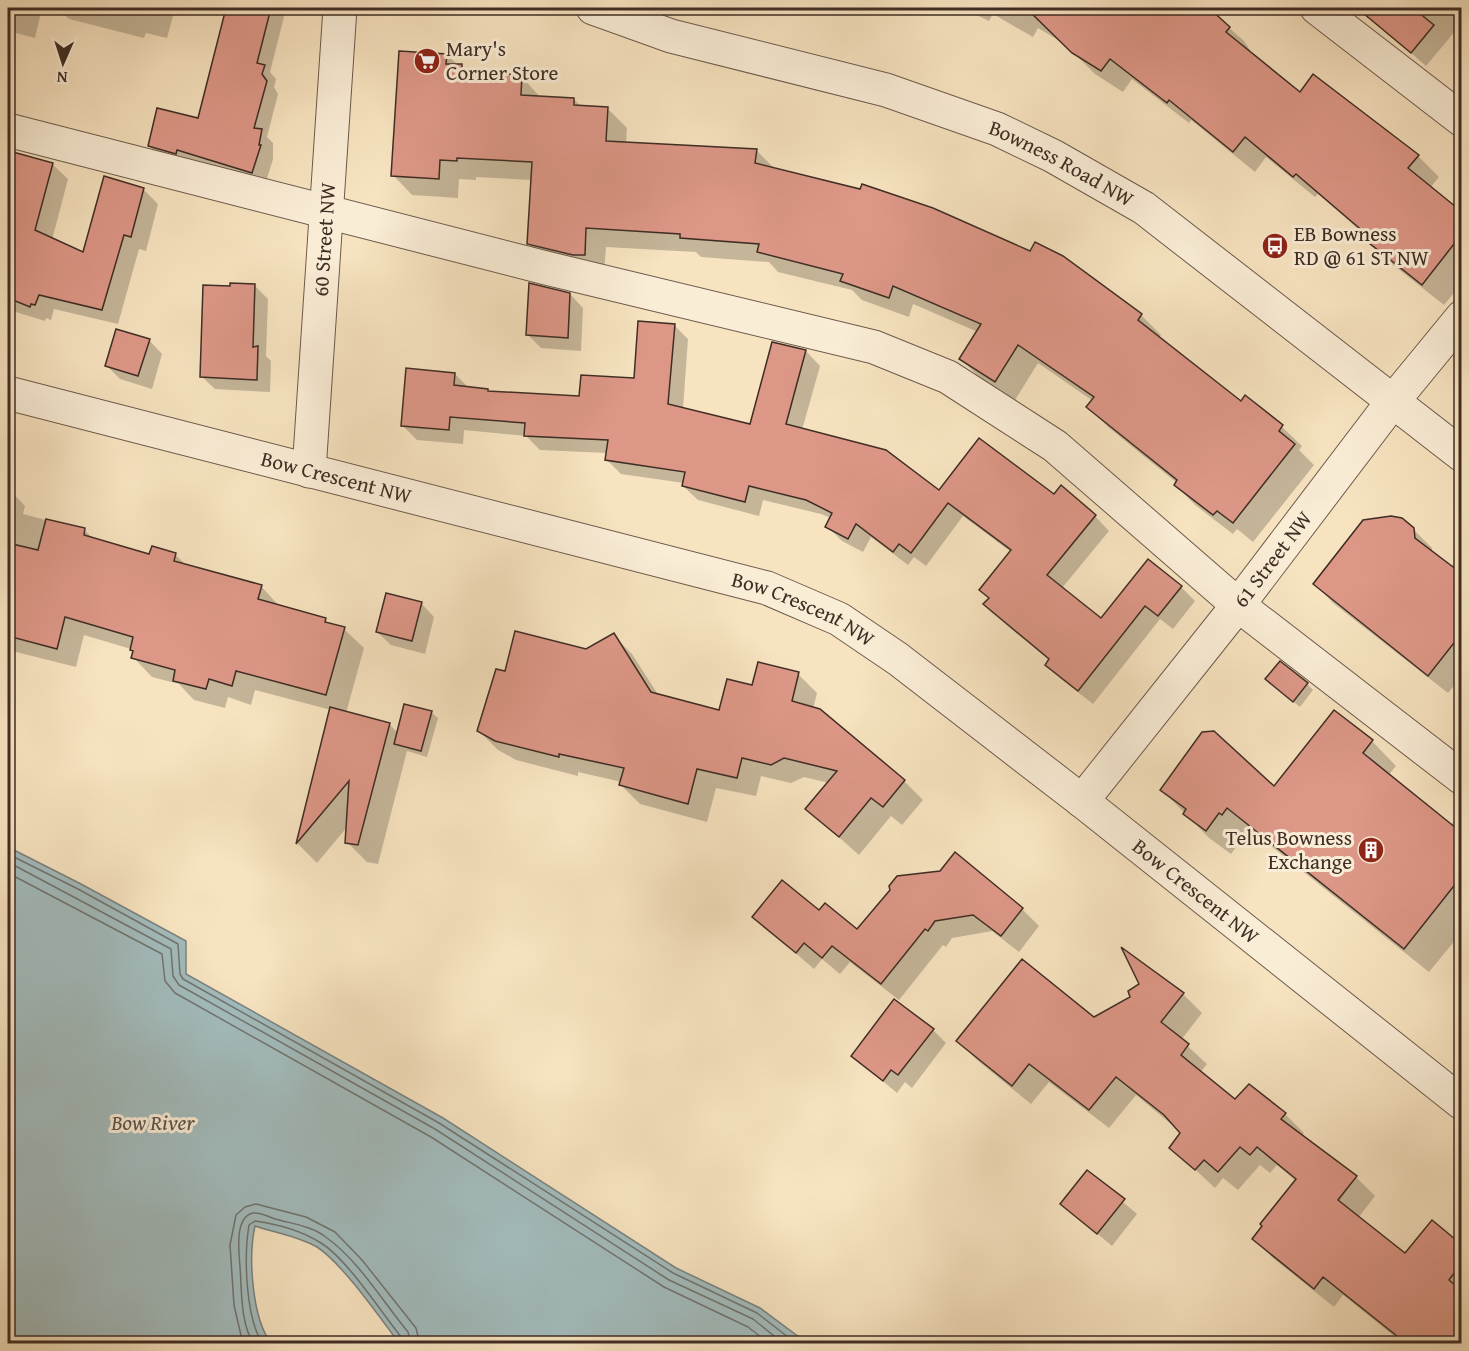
<svg xmlns="http://www.w3.org/2000/svg" width="1469" height="1351" font-family="'Gentium Book Plus',serif">
	<rect width="100%" height="100%" fill="#f7e3c0"/>
	<filter id="stains"><feTurbulence type="fractalNoise" baseFrequency=".00333" numOctaves="4"/><feColorMatrix values="0 0 0 0 .2 0 0 0 0 .09 0 0 0 0 .02 0 0 0 .5 -.17"/></filter>
	<radialGradient id="worn" r=".72"><stop offset=".6" stop-color="#630" stop-opacity="0"/><stop offset="1" stop-color="#630" stop-opacity=".3"/></radialGradient>
	<!-- water -->
	<path fill="#a2bbbc" stroke="#7a827f" stroke-width="1.5" d="M8,847L81,884L186,941V974L443,1118L676,1268L760,1308L807,1343H399C381,1319 342,1263 317,1247C298,1236 276,1233 255,1226C248,1257 252,1318 271,1343H8Z"/>
	<!-- shadow -->
	<g fill="#0003">
		<path d="M8,8H42L35,38L8,31Z"/>
		<path d="M58,8H175L167,38L146,33L144,38L69,19Z"/>
		<path d="M228,8L286,9L270,72L276,79L274,87L278,94L267,137L273,143V159L265,185L162,158L149,146L199,120Z"/>
		<path d="M962,8H1207L1244,41L1250,50L1248,52L1300,94L1418,156L1439,177L1430,188L1462,212V283L1444,305L1392,264L1371,243L1372,241L1318,194L1315,197L1266,157L1255,172L1191,120L1189,123L1132,79L1123,92L1095,74L1065,44L1038,28L1033,37L993,14L989,21Z"/>
		<path d="M1386,8H1462V23L1426,66L1375,21Z"/>
		<path d="M446,55L469,73L521,76L541,98L574,99L581,107L607,108L627,128L626,143L757,151L775,169L1031,253L1062,258L1141,315L1161,335L1159,338L1241,403L1245,397L1282,427L1302,446L1299,450L1314,465L1253,542L1237,529L1233,534L1195,505L1176,485L1177,483L1108,427L1088,407L1093,401L1038,363L1015,400L980,378L961,359L978,332L913,304L909,317L862,300L852,290L778,272L769,262L701,257L696,252L606,247L604,274L548,263L528,243L532,180L476,177V180L459,179L458,198L412,195L393,175Z"/>
		<path d="M14,154L52,164L68,179L52,240L84,255L143,189L158,204L146,251L139,249L118,324L54,309L51,320L46,318L45,321L16,312L8,305V180Z"/>
		<path d="M254,285L268,299L266,356L271,361L270,392L215,389L201,376L204,287Z"/>
		<path d="M570,294L583,308L581,351L541,348L527,334Z"/>
		<path d="M674,325L688,339L683,409L751,426L806,351L820,366L802,430L940,492L1054,496L1095,516L1109,531L1062,588L1102,620L1181,587L1195,601L1173,629L1160,619L1093,704L1061,679L1047,664L1050,660L985,604L990,599L981,590L1011,552L963,516L926,566L914,557L908,565L871,537L863,552L842,541L827,526L831,518L821,514L763,500L759,516L698,500L683,486L684,483L621,474L606,459L607,453L540,450L526,436L464,430L463,444L417,440L403,426L455,374L469,388L490,393L581,398L635,379Z"/>
		<path d="M149,340L162,354L152,389L120,379L107,366Z"/>
		<path d="M8,488L25,506L23,514L84,530L94,539L150,556L175,554L187,566L261,586L280,607L325,620L331,625L344,629L364,648L346,713L389,724L398,733L431,712L438,718L427,757L407,751L378,864L367,862L347,842L348,826L317,863L298,844L331,710L255,690L251,705L228,697L225,708L194,700L179,684L152,677L133,657L134,652L131,649L84,635L76,667L8,650Z"/>
		<path d="M1413,529L1432,548V553L1451,567L1455,562L1462,567V676L1448,693L1333,603L1315,584Z"/>
		<path d="M421,603L434,617L425,654L391,645L377,632Z"/>
		<path d="M613,635L632,654L659,696L720,711L753,687L798,674L817,693L813,709L904,781L923,800L902,825L891,816L859,855L807,809L829,783L804,777L791,783L761,776L756,796L716,788L707,822L640,804L621,785L622,782L578,772V776L516,760L498,750L479,731L506,673L587,650Z"/>
		<path d="M1307,684L1313,690L1300,707L1274,686Z"/>
		<path d="M1372,741L1396,766L1388,776L1451,825L1462,811V932L1429,972L1252,831L1247,838L1244,836L1231,854L1209,838L1162,790L1274,788Z"/>
		<path d="M891,891L1022,909L1039,926L1019,952L992,931L952,938L946,947L943,945L899,1000L850,962L840,974L822,959L814,969L754,917L819,912L857,931Z"/>
		<path d="M1125,951L1183,994L1202,1013L1181,1040L1207,1064L1200,1073L1235,1101L1249,1086L1285,1114L1304,1133L1301,1136L1356,1177L1375,1196L1358,1218L1405,1255L1432,1222L1462,1246V1344H1404L1343,1295L1334,1307L1273,1258L1254,1239L1296,1181L1277,1165L1270,1173L1260,1165L1238,1190L1223,1178L1215,1188L1171,1147L1182,1133L1136,1095L1109,1128L1049,1082L1031,1104L977,1060L958,1041L1093,1019L1132,997L1141,985Z"/>
		<path d="M933,1030L946,1043L912,1088L905,1082L897,1093L853,1056Z"/>
		<path d="M1087,1172L1137,1214L1112,1246L1062,1204Z"/>
	</g>
	<g fill="none" stroke-linecap="round" stroke-linejoin="round">
		<!-- shore -->
		<g stroke="#707470" stroke-width="1.5">
			<path d="M8,854L78,889L178,944L180,974L183,979L439,1123L673,1273L757,1313L797,1344"/>
			<path d="M8,862L171,949L173,976L179,985L435,1129L669,1280L753,1319L784,1344"/>
			<path d="M8,873L162,954L165,981L175,993L431,1137L664,1287L748,1327L770,1344"/>
			<path d="M243,1344L234,1305L230,1245L236,1215L245,1207L256,1204L306,1217L335,1232L362,1260L416,1328L420,1344"/>
			<path d="M254,1344C240,1324 242,1290 240,1267C239,1253 234,1217 253,1213C261,1212 269,1217 275,1219C293,1224 312,1226 327,1238C359,1261 383,1302 408,1332L411,1344"/>
			<path d="M263,1344C245,1318 244,1255 249,1225L255,1221C277,1224 302,1231 321,1243C347,1259 381,1312 402,1338L404,1344"/>
		</g>
	</g>
	<!-- building -->
	<g fill="#dd9787" stroke="#3f2d24" stroke-width="1.5">
		<path d="M226,8H271L257,63L265,65L262,74L267,81L254,128L262,129L259,145H261L252,173L177,150L176,154L148,146L157,108L198,118Z"/>
		<path d="M1026,8H1209L1230,27L1226,32L1300,92L1313,74L1419,155L1408,168L1461,211V235L1422,285L1369,243L1372,239L1296,174L1293,177L1245,137L1233,152L1169,100L1167,103L1110,59L1101,71L1072,53Z"/>
		<path d="M1357,8H1413L1434,25L1411,53Z"/>
		<path d="M399,51L447,54L446,64H462V71L522,75L521,95L574,98V105L608,107L606,141L757,149L755,163L860,189L862,184L933,208L1030,251L1035,242L1063,256L1142,314L1138,320L1241,401L1245,395L1283,425L1279,431L1295,444L1233,523L1217,511L1213,515L1174,485L1177,480L1086,407L1094,397L1018,345L995,382L959,359L981,324L893,286L889,298L840,281L843,274L757,252L759,244L680,238V234L586,228L585,255H573L527,244L532,162L457,158V161L440,160L439,179L391,176Z"/>
		<path d="M13,152L53,163L35,230L83,252L104,176L144,188L131,237L124,235L102,310L39,295L35,305L31,304L30,307L8,298V174Z"/>
		<path d="M230,283L255,284L253,347L258,346L257,380L200,377L203,285L230,286Z"/>
		<path d="M529,283L570,293L568,338L526,335Z"/>
		<path d="M638,321L675,324L668,404L750,424L772,342L806,350L786,424L886,450L939,490L979,438L1054,494L1061,485L1096,515L1047,575L1101,618L1148,559L1182,586L1158,616L1145,606L1078,691L1045,665L1049,659L983,604L989,598L979,590L1011,550L948,503L911,553L899,544L893,552L856,524L848,539L825,527L832,513L806,500L749,486L745,502L682,486L685,472L605,460L608,440L524,436L525,423L450,417L449,430L401,426L406,368L455,373L454,385L488,389V391L579,396L581,375L634,378Z"/>
		<path d="M116,329L150,339L138,376L105,366Z"/>
		<path d="M1391,516L1402,518L1414,528L1415,538L1461,573V634L1428,676L1313,584L1363,520Z"/>
		<path d="M46,519L85,528L84,535L149,554L152,546L176,553L174,561L262,585L258,599L326,618L325,622L345,627L326,695L236,671L232,686L209,679L206,689L173,681L175,670L131,658L133,651L130,650L133,637L65,617L57,649L8,636V543L38,550Z"/>
		<path d="M386,593L422,602L412,641L376,632Z"/>
		<path d="M515,631L586,649L614,633L651,692L719,710L727,679L752,685L758,662L799,672L792,701L820,709L905,780L883,807L871,798L839,837L805,809L837,771L784,758L771,765L742,758L737,778L697,769L688,804L619,785L624,768L559,754V757L495,741L477,731L496,669L505,671Z"/>
		<path d="M1280,661L1308,683L1293,702L1265,679Z"/>
		<path d="M404,704L432,711L421,751L394,744Z"/>
		<path d="M330,707L390,723L358,845L345,843L349,781L296,844Z"/>
		<path d="M1334,710L1373,740L1363,753L1461,832V877L1404,949L1227,808L1222,815L1219,813L1206,831L1183,814L1186,809L1160,790L1202,732L1214,731L1274,786Z"/>
		<path d="M955,852L1023,908L1001,936L973,915L935,921L928,931L925,929L881,984L832,946L822,958L804,943L796,953L752,917L782,880L819,910L825,903L857,929L890,890L889,886L897,876L940,871Z"/>
		<path d="M1121,947L1184,993L1161,1022L1189,1044L1181,1055L1235,1099L1249,1084L1286,1113L1281,1119L1357,1176L1338,1200L1405,1253L1432,1220L1461,1244V1264L1449,1280L1461,1290V1344H1407L1323,1277L1314,1289L1252,1239L1262,1226L1260,1224L1296,1179L1257,1147L1250,1155L1240,1147L1218,1172L1204,1160L1195,1170L1169,1148L1180,1133L1164,1115L1116,1077L1089,1110L1029,1064L1012,1086L956,1041L1022,959L1094,1017L1130,997L1128,991L1139,984Z"/>
		<path d="M894,999L934,1029L898,1075L891,1070L883,1081L851,1056Z"/>
		<path d="M1087,1170L1125,1199L1097,1234L1060,1204Z"/>
	</g>
	<g fill="none" stroke-linecap="round" stroke-linejoin="round">
		<defs>
			<g id="minor">
				<path id="s1" d="M593,8L671,36L886,90L997,129L1053,156L1144,208L1462,455"/>
				<path d="M1317,8L1462,120"/>
				<path d="M8,130L546,268L874,347L948,377L1055,446L1238,605L1462,778"/>
				<path id="s2" d="M8,393L767,588L839,619L898,659L1082,801L1462,1103"/>
				<path id="s3" d="M309,471L340,8"/>
				<path id="s4" d="M1082,801L1238,605L1393,401L1462,317"/>
			</g>
		</defs>
		<!-- minor casing -->
		<use href="#minor" stroke="#6d5a4b" stroke-width="35"/>
		<!-- minor -->
		<use href="#minor" stroke="#faedd6" stroke-width="33"/>
	</g>
	<!-- icons -->
	<defs>
		<symbol id="supermarket-disc" viewBox="-11 -11 22 22"><circle r="9.5" fill="#8f2418" stroke="#faedd6"/><path d="M-6-5.5h2.5l.6 2H6L4.5 2H-2.5L-4.4-4H-6ZM-1.5 3.2a1.3 1.3 0 1 0 .1 0ZM3 3.2a1.3 1.3 0 1 0 .1 0Z" fill="#fff"/></symbol>
		<symbol id="bus-disc" viewBox="-11 -11 22 22"><circle r="9.5" fill="#8f2418" stroke="#faedd6"/><path d="M-5-6H5V4H4V6H2V4H-2V6H-4V4H-5ZM-3.5-4V0h7V-4ZM-3.5 1.2v1.5H-2V1.2ZM2 1.2v1.5H3.5V1.2Z" fill="#fff"/></symbol>
		<symbol id="building-disc" viewBox="-11 -11 22 22"><circle r="9.5" fill="#8f2418" stroke="#faedd6"/><path d="M-4-6H4V6H1V3H-1V6H-4ZM-2.5-4.3h1.7v1.8h-1.7ZM.8-4.3h1.7v1.8H.8ZM-2.5-1h1.7V.8h-1.7ZM.8-1h1.7V.8H.8Z" fill="#fff"/></symbol>
	</defs>
	<g fill-rule="evenodd">
		<use href="#supermarket-disc" x="412" y="46" width="30" height="30"/>
		<use href="#bus-disc" x="1260" y="231" width="30" height="30"/>
		<use href="#building-disc" x="1356" y="835" width="30" height="30"/>
	</g>
	<g text-anchor="middle" stroke-width="6" stroke-linejoin="round" paint-order="stroke">
		<!-- poi labels -->
		<g font-size="21" fill="#3f2d24" stroke="#faedd6" text-anchor="start">
			<text x="446" y="56">Mary's<tspan x="446" dy="24">Corner Store</tspan></text>
			<text x="1294" y="241">EB Bowness<tspan x="1294" dy="24">RD @ 61 ST NW</tspan></text>
			<text x="1352" y="845" text-anchor="end">Telus Bowness<tspan x="1352" dy="24">Exchange</tspan></text>
		</g>
		<!-- street labels -->
		<g font-size="21" fill="#3f2d24" stroke="#faedd6">
			<text dy="7" stroke="none"><textPath href="#s1" startOffset="495">Bowness Road NW</textPath></text>
			<text dy="7" stroke="none"><textPath href="#s3" startOffset="232">60 Street NW</textPath></text>
			<text dy="7" stroke="none"><textPath href="#s2" startOffset="339">Bow Crescent NW</textPath></text>
			<text dy="7" stroke="none"><textPath href="#s4" startOffset="308">61 Street NW</textPath></text>
			<text dy="7" stroke="none"><textPath href="#s2" startOffset="825">Bow Crescent NW</textPath></text>
			<text dy="7" stroke="none"><textPath href="#s2" startOffset="1311">Bow Crescent NW</textPath></text>
		</g>
		<!-- water labels -->
		<g font-size="22" font-style="italic" fill="#58504a" stroke="#faedd6">
			<text x="153" y="1130">Bow River</text>
		</g>
	</g>
	<!-- margin -->
	<rect width="1469" height="1351" fill="none" stroke="#f7e3c0" stroke-width="30"/>
	<rect x="9" y="9" width="1451" height="1333" fill="none" stroke="#3f2d24" stroke-width="3"/>
	<rect x="15" y="15" width="1439" height="1321" fill="none" stroke="#3f2d24" stroke-width="1.5"/>
	<!-- north arrow -->
	<g transform="translate(63 63) rotate(183)" stroke="#faedd6" stroke-width="4.5" paint-order="stroke">
	<path d="M0-4.5L10 22L0 15L-10 22Z" fill="#3f2d24"/>
	<text y="-9" font-size="16" font-weight="bold" text-anchor="middle" fill="#3f2d24">N</text>
	</g>
	<rect width="100%" height="100%" filter="url(#stains)"/>
	<rect width="100%" height="100%" fill="url(#worn)"/>
</svg>
